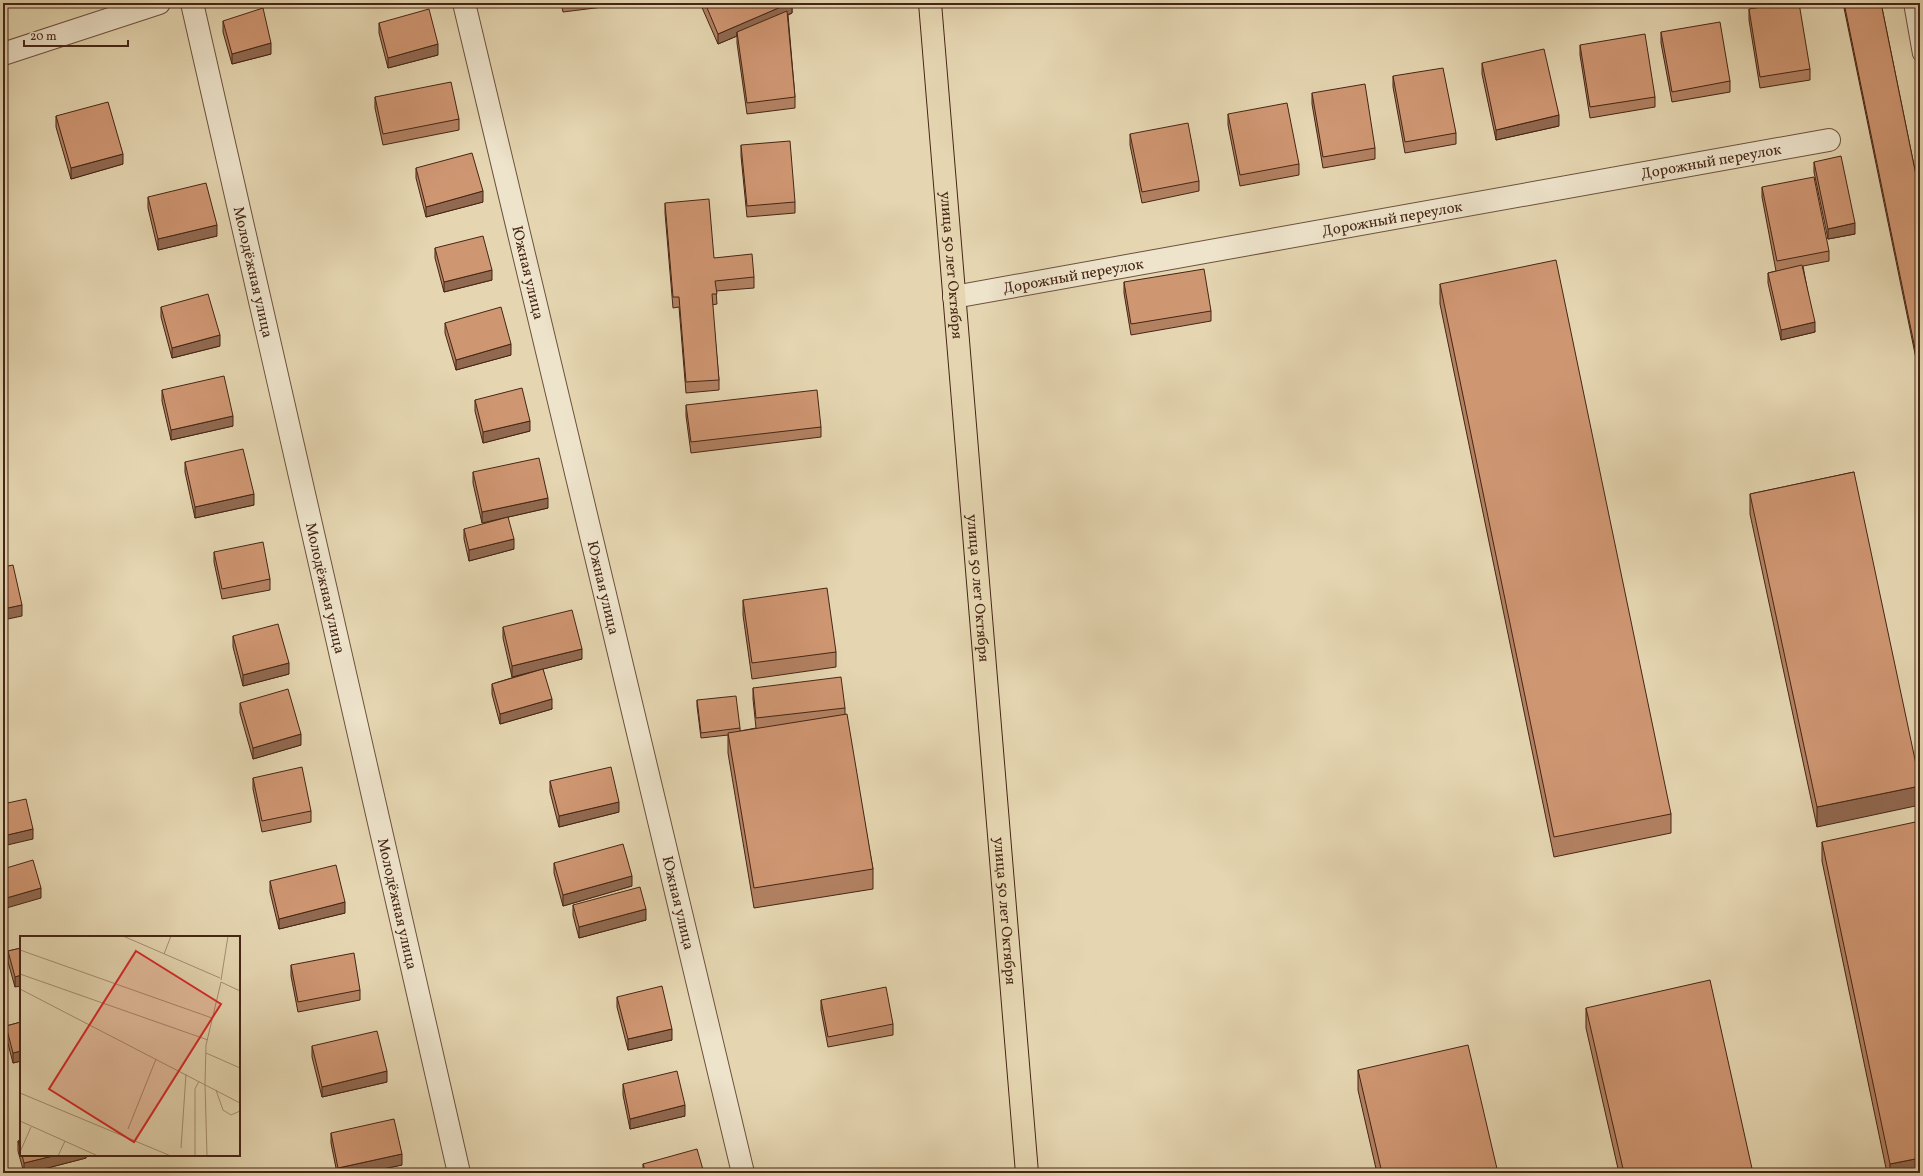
<svg xmlns="http://www.w3.org/2000/svg" width="1923" height="1176" font-family="Vollkorn,serif">
	<rect width="100%" height="100%" fill="#e5d6b1"/>
	<filter id="stains"><feTurbulence type="fractalNoise" baseFrequency=".005" numOctaves="4"/><feColorMatrix values="0 0 0 0 .2 0 0 0 0 .09 0 0 0 0 .02 0 0 0 .5 -.17"/></filter>
	<radialGradient id="worn" r=".72"><stop offset=".6" stop-color="#630" stop-opacity="0"/><stop offset="1" stop-color="#630" stop-opacity=".3"/></radialGradient>
	<g fill="none" stroke-linecap="round" stroke-linejoin="round">
		<defs>
			<path id="service" d="M1911,3L1920,54"/>
			<g id="minor">
				<path id="s1" d="M192,3L459,1173"/>
				<path id="s2" d="M464,3L743,1173"/>
				<path d="M3,54L159,3"/>
				<path id="s3" d="M954,297L1829,140"/>
			</g>
			<g id="primary">
				<path id="s4" d="M930,3L1027,1173"/>
			</g>
		</defs>
		<!-- service casing -->
		<use href="#service" stroke="#6d513c" stroke-width="16"/>
		<!-- minor casing -->
		<use href="#minor" stroke="#6d513c" stroke-width="24"/>
		<!-- primary casing -->
		<use href="#primary" stroke="#452515" stroke-width="24"/>
		<!-- service -->
		<use href="#service" stroke="#eee4cc" stroke-width="14"/>
		<!-- minor -->
		<use href="#minor" stroke="#eee4cc" stroke-width="22"/>
		<!-- primary -->
		<use href="#primary" stroke="#e5d6b1" stroke-width="22"/>
	</g>
	<!-- wall -->
	<g fill="#b28162" stroke="#452515">
		<path d="M561,3H611V6L563,12Z"/>
		<path d="M700,3H792V13L788,15L795,97V108L747,114L737,43V36L718,44Z"/>
		<path d="M1843,3H1881L1920,195V378Z"/>
		<path d="M1749,9L1810,69V80L1760,88L1749,20Z"/>
		<path d="M223,21L271,54L232,64L223,32Z"/>
		<path d="M379,23L438,55L388,68L379,33Z"/>
		<path d="M1661,32L1730,81V92L1672,102L1661,43Z"/>
		<path d="M1580,45L1655,97V107L1590,118L1580,55Z"/>
		<path d="M1482,63L1559,126L1496,140L1482,74Z"/>
		<path d="M1393,76L1456,133V144L1405,153L1393,87Z"/>
		<path d="M1312,93L1375,148V159L1323,168L1312,104Z"/>
		<path d="M375,97L459,119V130L383,145L375,108Z"/>
		<path d="M1228,114L1299,164V175L1240,186L1228,125Z"/>
		<path d="M56,116L123,164L71,179L56,127Z"/>
		<path d="M1130,134L1199,181V191L1142,203L1130,145Z"/>
		<path d="M741,145L795,202V213L747,217L741,156Z"/>
		<path d="M1814,162L1855,234L1828,239L1814,172Z"/>
		<path d="M416,168L483,202L426,217L416,178Z"/>
		<path d="M1762,187L1829,251V261L1803,266L1815,332L1781,340L1768,283V273L1776,271L1762,197Z"/>
		<path d="M148,197L217,236L158,250L148,208Z"/>
		<path d="M665,203L714,258L754,277V288L716,291L717,304L712,305L719,380V390L686,393L679,307L673,308L665,213Z"/>
		<path d="M435,248L492,280L444,292L435,258Z"/>
		<path d="M1124,282L1211,311V321L1131,335L1124,293Z"/>
		<path d="M1440,284L1671,814V833L1554,857L1440,304Z"/>
		<path d="M161,307L220,346L172,358L161,317Z"/>
		<path d="M445,323L511,355L456,370L445,333Z"/>
		<path d="M162,390L233,426L171,440L162,401Z"/>
		<path d="M475,400L530,431L483,443L475,411Z"/>
		<path d="M686,405L821,427V437L691,453L686,416Z"/>
		<path d="M185,462L254,505L195,518L185,472Z"/>
		<path d="M473,472L548,508L482,523L473,483Z"/>
		<path d="M1854,472L1817,827L1750,514V494Z"/>
		<path d="M464,529L514,549L469,561L464,539Z"/>
		<path d="M214,552L270,579V590L222,599L214,562Z"/>
		<path d="M743,600L836,652V667L752,679L743,615Z"/>
		<path d="M503,627L582,659L543,669L552,709L500,724L492,694V684L534,671L512,677L503,638Z"/>
		<path d="M233,636L289,674L243,686L233,647Z"/>
		<path d="M753,688L845,708V714L873,869V889L754,908L728,753V735L701,738L697,706V700L740,728V731L756,728L753,699Z"/>
		<path d="M240,703L301,745L253,759L240,713Z"/>
		<path d="M253,778L311,811V822L262,832L253,789Z"/>
		<path d="M550,781L619,812L559,827L550,792Z"/>
		<path d="M1822,842L1920,1173H1887L1822,861Z"/>
		<path d="M554,863L632,886L563,906L554,873Z"/>
		<path d="M270,881L345,913L279,929L270,892Z"/>
		<path d="M573,905L646,920L579,938L573,915Z"/>
		<path d="M21,948L15,987L8,962V951Z"/>
		<path d="M291,965L360,990V1000L298,1012L291,976Z"/>
		<path d="M617,997L672,1040L628,1050L617,1007Z"/>
		<path d="M821,1000L893,1024V1035L828,1047L821,1010Z"/>
		<path d="M1586,1008L1753,1173H1619L1586,1028Z"/>
		<path d="M21,1022V1061L13,1063L6,1036V1026Z"/>
		<path d="M312,1046L387,1082L322,1097L312,1057Z"/>
		<path d="M1358,1070L1498,1173H1377L1358,1090Z"/>
		<path d="M623,1084L685,1116L630,1129L623,1095Z"/>
		<path d="M331,1133L402,1165L363,1173H337L331,1143Z"/>
		<path d="M21,1140V1155H86V1158L28,1173H24L18,1151V1141Z"/>
		<path d="M643,1164L704,1173H643Z"/>
	</g>
	<!-- shaded-wall -->
	<g fill="#916950" stroke="#452515">
		<path d="M790,3H792V13L737,36V32V36L718,44V34Z"/>
		<path d="M271,43V54L232,64V54Z"/>
		<path d="M438,44V55L388,68V58Z"/>
		<path d="M1559,115V126L1496,140V130Z"/>
		<path d="M123,154V164L71,179V168Z"/>
		<path d="M483,191V202L426,217V207Z"/>
		<path d="M1855,223V234L1828,239V229Z"/>
		<path d="M217,225V236L158,250V239Z"/>
		<path d="M492,270V280L444,292V282Z"/>
		<path d="M1815,322V332L1781,340V330Z"/>
		<path d="M220,335V346L172,358V348Z"/>
		<path d="M511,344V355L456,370V360Z"/>
		<path d="M233,416V426L171,440V430Z"/>
		<path d="M530,421V431L483,443V432Z"/>
		<path d="M254,494V505L195,518V507Z"/>
		<path d="M548,498V508L482,523V512Z"/>
		<path d="M514,539V549L469,561V550Z"/>
		<path d="M22,605V616L3,620V609Z"/>
		<path d="M582,649V659L512,677V666Z"/>
		<path d="M289,663V674L243,686V675Z"/>
		<path d="M552,699V709L500,724V714Z"/>
		<path d="M301,734V745L253,759V748Z"/>
		<path d="M1920,786V805L1817,827V807Z"/>
		<path d="M619,802V812L559,827V816Z"/>
		<path d="M33,829V839L3,846V836Z"/>
		<path d="M632,876V886L563,906V895Z"/>
		<path d="M41,888V898L3,909V899Z"/>
		<path d="M345,902V913L279,929V919Z"/>
		<path d="M646,909V920L579,938V927Z"/>
		<path d="M21,975V986L15,987V977Z"/>
		<path d="M672,1029V1040L628,1050V1039Z"/>
		<path d="M21,1051V1061L13,1063V1053Z"/>
		<path d="M387,1071V1082L322,1097V1087Z"/>
		<path d="M685,1105V1116L630,1129V1119Z"/>
		<path d="M402,1154V1165L363,1173H338V1168Z"/>
		<path d="M57,1155H86V1158L28,1173H24V1163Z"/>
		<path d="M1920,1158V1173H1890V1164Z"/>
	</g>
	<!-- building -->
	<g fill="#cf9672" stroke="#452515">
		<path d="M705,3H790L718,34Z"/>
		<path d="M1786,3H1799L1810,69L1760,77L1749,9Z"/>
		<path d="M1844,3H1881L1920,195V373Z"/>
		<path d="M263,8L271,43L232,54L223,21Z"/>
		<path d="M429,9L438,44L388,58L379,23Z"/>
		<path d="M787,11L795,97L747,103L737,32Z"/>
		<path d="M1720,22L1730,81L1672,92L1661,32Z"/>
		<path d="M1645,34L1655,97L1590,107L1580,45Z"/>
		<path d="M1544,49L1559,115L1496,130L1482,63Z"/>
		<path d="M1443,68L1456,133L1405,142L1393,76Z"/>
		<path d="M451,82L459,119L383,134L375,97Z"/>
		<path d="M1365,84L1375,148L1323,157L1312,93Z"/>
		<path d="M108,102L123,154L71,168L56,116Z"/>
		<path d="M1287,103L1299,164L1240,175L1228,114Z"/>
		<path d="M1188,123L1199,181L1142,192L1130,134Z"/>
		<path d="M790,141L795,202L747,206L741,145Z"/>
		<path d="M472,153L483,191L426,207L416,168Z"/>
		<path d="M1841,156L1855,223L1828,229L1814,162Z"/>
		<path d="M1814,177L1829,251L1777,261L1762,187Z"/>
		<path d="M206,183L217,225L158,239L148,197Z"/>
		<path d="M709,199L714,258L752,254L754,277L715,281L717,294H712L719,380L686,382L679,297H673L665,203Z"/>
		<path d="M483,236L492,270L444,282L435,248Z"/>
		<path d="M1556,260L1671,814L1554,837L1440,284Z"/>
		<path d="M1802,265L1815,322L1781,330L1768,273Z"/>
		<path d="M1204,269L1211,311L1131,324L1124,282Z"/>
		<path d="M208,294L220,335L172,348L161,307Z"/>
		<path d="M501,307L511,344L456,360L445,323Z"/>
		<path d="M224,376L233,416L171,430L162,390Z"/>
		<path d="M522,388L530,421L483,432L475,400Z"/>
		<path d="M817,390L821,427L691,442L686,405Z"/>
		<path d="M243,449L254,494L195,507L185,462Z"/>
		<path d="M539,458L548,498L482,512L473,472Z"/>
		<path d="M1854,472L1920,783V786L1817,807L1750,494Z"/>
		<path d="M508,517L514,539L469,550L464,529Z"/>
		<path d="M263,542L270,579L222,589L214,552Z"/>
		<path d="M13,565L22,605L3,609V567Z"/>
		<path d="M827,588L836,652L752,663L743,600Z"/>
		<path d="M572,610L582,649L512,666L503,627Z"/>
		<path d="M278,624L289,663L243,675L233,636Z"/>
		<path d="M543,669L552,699L500,714L492,684Z"/>
		<path d="M841,677L845,708L756,718L753,688Z"/>
		<path d="M288,689L301,734L253,748L240,703Z"/>
		<path d="M736,696L740,728L701,733L697,700Z"/>
		<path d="M847,714L873,869L754,888L728,733Z"/>
		<path d="M302,767L311,811L262,821L253,778Z"/>
		<path d="M611,767L619,802L559,816L550,781Z"/>
		<path d="M26,799L33,829L3,836V804Z"/>
		<path d="M1920,821V1158L1890,1164L1822,842Z"/>
		<path d="M623,844L632,876L563,895L554,863Z"/>
		<path d="M33,860L41,888L3,899V869Z"/>
		<path d="M336,865L345,902L279,919L270,881Z"/>
		<path d="M640,887L646,909L579,927L573,905Z"/>
		<path d="M21,948V975L15,977L8,951Z"/>
		<path d="M354,953L360,990L298,1002L291,965Z"/>
		<path d="M1710,980L1753,1173H1624L1586,1008Z"/>
		<path d="M662,986L672,1029L628,1039L617,997Z"/>
		<path d="M886,987L893,1024L828,1037L821,1000Z"/>
		<path d="M21,1022V1051L13,1053L6,1026Z"/>
		<path d="M377,1031L387,1071L322,1087L312,1046Z"/>
		<path d="M1468,1045L1498,1173H1382L1358,1070Z"/>
		<path d="M677,1071L685,1105L630,1119L623,1084Z"/>
		<path d="M394,1119L402,1154L338,1168L331,1133Z"/>
		<path d="M21,1140V1152L18,1141Z"/>
		<path d="M697,1149L704,1173H646L643,1164Z"/>
		<path d="M22,1155H57L24,1163Z"/>
	</g>
	<g text-anchor="middle" stroke-width="3" stroke-linejoin="round" paint-order="stroke">
		<!-- street labels -->
		<g font-size="15" fill="#452515" stroke="#eee4cc">
			<text dy="5" stroke="none"><textPath href="#s3" startOffset="769">Дорожный переулок</textPath></text>
			<text dy="5" stroke="none"><textPath href="#s3" startOffset="445">Дорожный переулок</textPath></text>
			<text dy="5" stroke="none"><textPath href="#s4" startOffset="263">улица 50 лет Октября</textPath></text>
			<text dy="5" stroke="none"><textPath href="#s1" startOffset="276">Молодёжная улица</textPath></text>
			<text dy="5" stroke="none"><textPath href="#s2" startOffset="277">Южная улица</textPath></text>
			<text dy="5" stroke="none"><textPath href="#s3" startOffset="121">Дорожный переулок</textPath></text>
			<text dy="5" stroke="none"><textPath href="#s1" startOffset="600">Молодёжная улица</textPath></text>
			<text dy="5" stroke="none"><textPath href="#s2" startOffset="601">Южная улица</textPath></text>
			<text dy="5" stroke="none"><textPath href="#s4" startOffset="587">улица 50 лет Октября</textPath></text>
			<text dy="5" stroke="none"><textPath href="#s2" startOffset="925">Южная улица</textPath></text>
			<text dy="5" stroke="none"><textPath href="#s1" startOffset="924">Молодёжная улица</textPath></text>
			<text dy="5" stroke="none"><textPath href="#s4" startOffset="911">улица 50 лет Октября</textPath></text>
		</g>
	</g>
	<!-- overview -->
	<g transform="translate(20 936)">
		<rect width="220" height="220" fill="#e5d6b1"/>
		<path fill="none" stroke="#a58f73" stroke-width="1" d="M103,0L200,42M0,14L192,82M144,18L151,0M0,38L188,104M201,44L208,0M201,46L220,55M0,53L220,167M186,117L220,132M196,154L203,174L211,179L220,175M0,157L151,220M0,185L78,220M108,193L136,123M161,212L166,138M0,216L11,191M38,220L45,205M175,220V153L179,145M187,220L185,148L186,109L201,46"/>
		<path fill="#d62828" fill-opacity="0.15" stroke="#d62828" stroke-width="2" d="M116,15L201,68L114,206L29,153Z"/>
		<rect width="220" height="220" fill="none" stroke="#452515" stroke-width="2"/>
	</g>
	<!-- margin -->
	<rect width="1923" height="1176" fill="none" stroke="#e5d6b1" stroke-width="16"/>
	<rect x="4" y="4" width="1915" height="1168" fill="none" stroke="#452515" stroke-width="2"/>
	<rect x="8" y="8" width="1907" height="1160" fill="none" stroke="#452515"/>
	<!-- scale -->
	<path d="M24 40v6h104v-6" fill="none" stroke="#452515" stroke-width="2"/>
	<text x="30" y="40" font-size="12" fill="#452515" stroke="#eee4cc" stroke-width="3" paint-order="stroke">20 m</text>
	<rect width="100%" height="100%" filter="url(#stains)"/>
	<rect width="100%" height="100%" fill="url(#worn)"/>
</svg>
